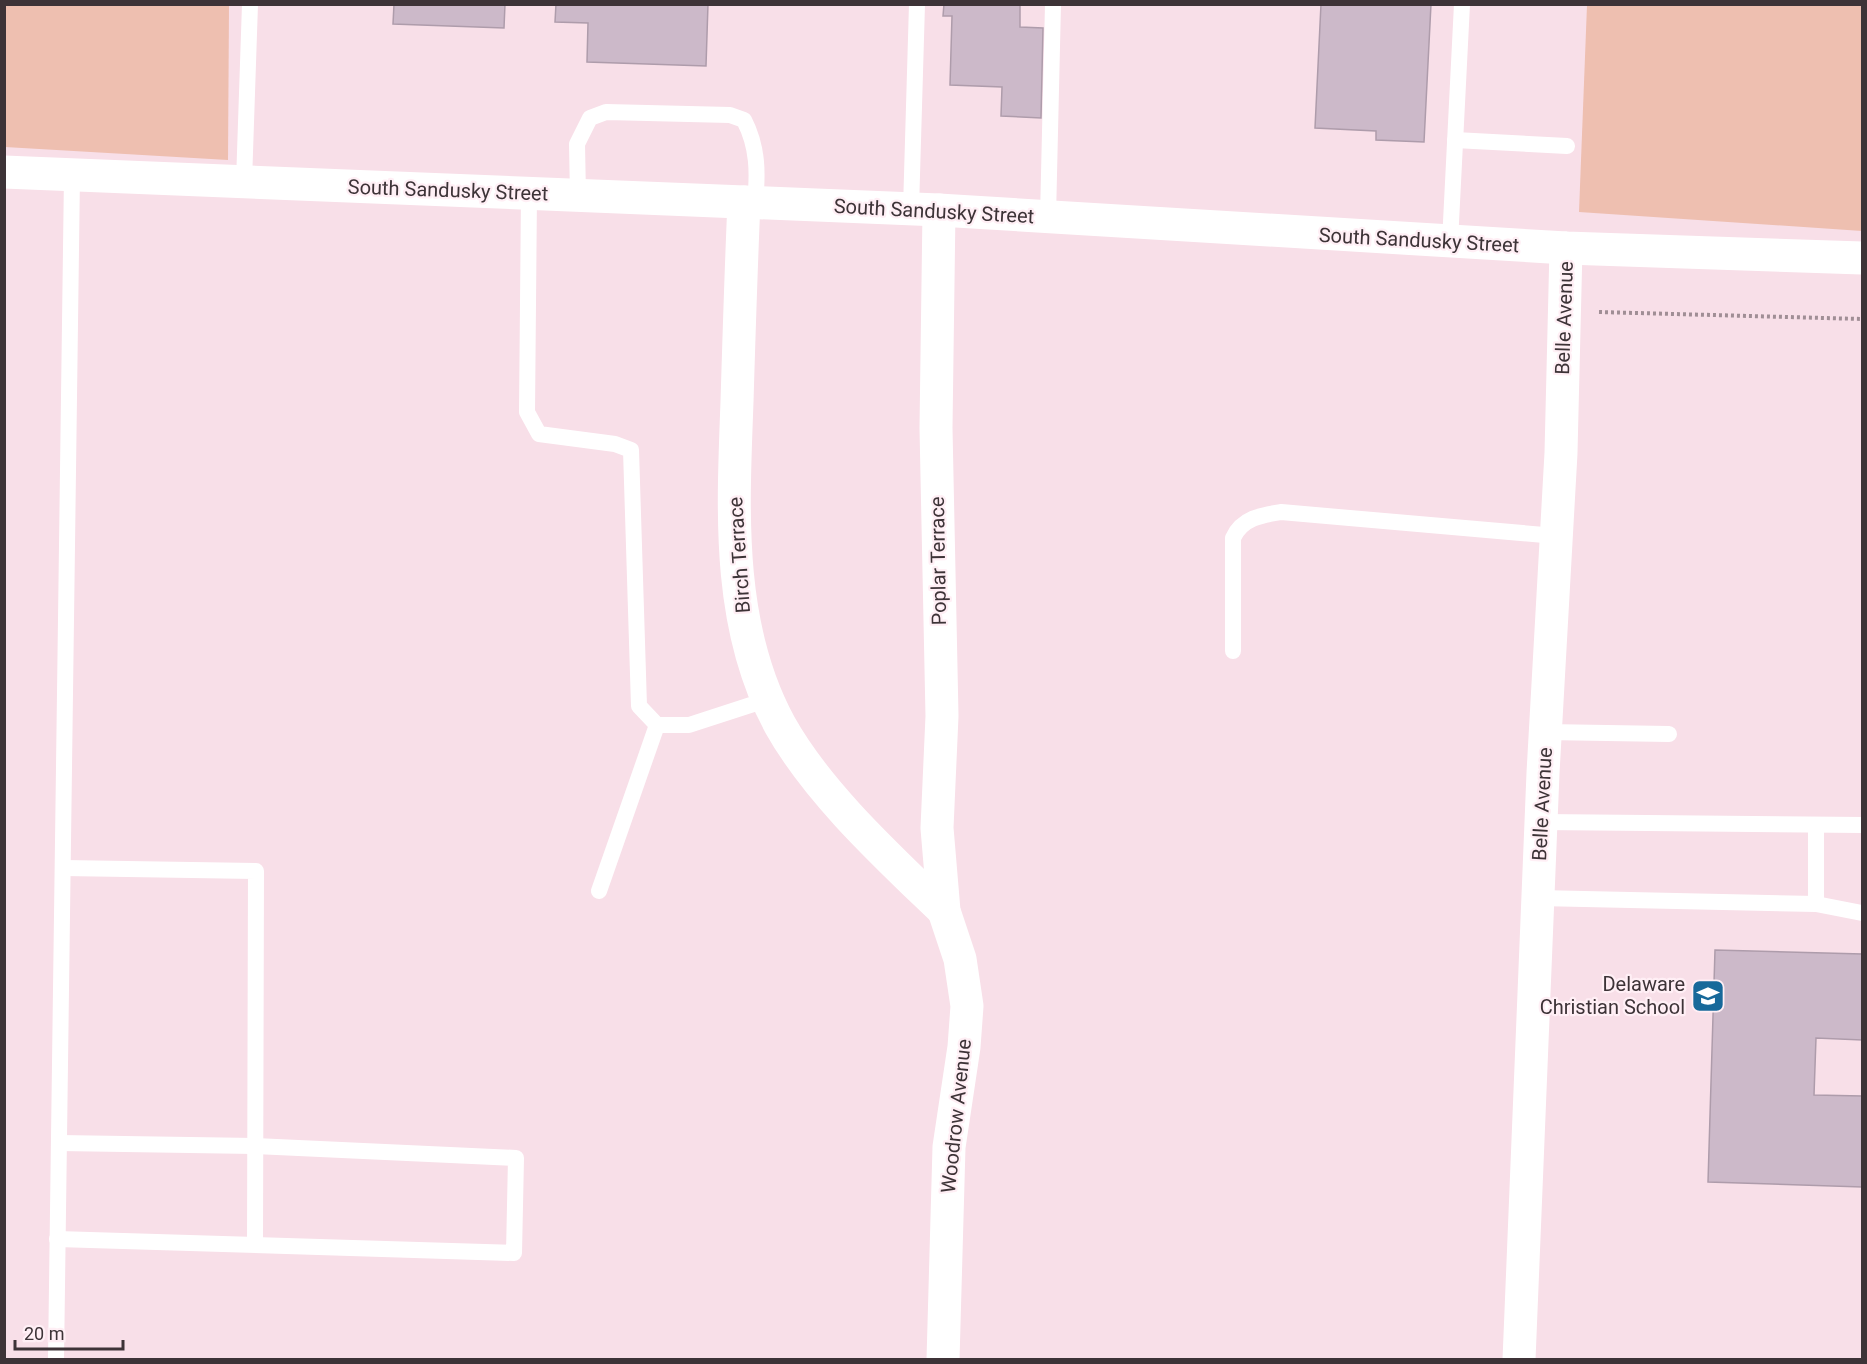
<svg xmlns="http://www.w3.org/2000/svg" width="1867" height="1364" font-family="Roboto,sans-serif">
	<rect width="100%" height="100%" fill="#f8dfe8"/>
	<!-- green -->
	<g fill="#eebfb0">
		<path d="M4,5H229L228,160L5,147Z"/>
		<path d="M1587,5H1862V231L1579,212Z"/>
	</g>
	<!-- building -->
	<g fill="#ccb9c9" stroke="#ae9cab" stroke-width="1.5">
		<path d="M394,4H505L504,28L393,24Z"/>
		<path d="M556,4H708L706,66L587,62L588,23L555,22Z"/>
		<path d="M944,4H1020V27L1043,28L1041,118L1001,116L1002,87L950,85L952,16H943Z"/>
		<path d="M1321,4H1431L1424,142L1376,140V131L1315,128Z"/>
		<path d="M1715,950L1862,954V1040L1816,1038L1814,1095L1862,1096V1187L1708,1182Z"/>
	</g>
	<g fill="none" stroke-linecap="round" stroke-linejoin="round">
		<!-- path -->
		<path stroke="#a08e95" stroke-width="4" stroke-dasharray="3 3" stroke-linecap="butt" d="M1599,312L1862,319"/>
		<!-- service -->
		<g stroke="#fff" stroke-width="16">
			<path d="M1455,140L1567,146"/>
			<path d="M244,182L250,4"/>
			<path d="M529,194L527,412L539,434L615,444L631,450L639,706L657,725H689L769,699"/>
			<path d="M578,196L577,144L590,118L606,112L730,115L744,120C758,147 758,173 755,203"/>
			<path d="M911,209L917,4"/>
			<path d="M1048,217L1053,4"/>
			<path d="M1450,242L1462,4"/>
			<path d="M1233,651V538C1242,518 1262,515 1281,512L1556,536"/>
			<path d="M1545,732L1669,734"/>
			<path d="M1541,822L1862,825"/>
			<path d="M63,868L256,871L255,1244"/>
			<path d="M599,891L657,725"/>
			<path d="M1538,898L1816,904L1862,913"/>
			<path d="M1816,904V826"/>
			<path d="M57,1239L514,1253L516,1158L255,1146L59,1143"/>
			<path d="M56,1360L72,175"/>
		</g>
		<!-- minor -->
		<g stroke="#fff" stroke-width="33">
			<path d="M744,202C741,269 739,335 737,402C733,510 726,626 780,725C818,793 888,857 944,911"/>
			<path d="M939,210L936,428L942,716L937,828L944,911L960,959L967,1006L964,1047L949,1147L943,1360"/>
			<path d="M1519,1360L1543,773L1561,453L1566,248"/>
		</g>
		<!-- tertiary -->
		<path stroke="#fff" stroke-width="33" d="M4,172L939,210L1566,248L1862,258"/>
	</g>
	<!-- icons -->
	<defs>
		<symbol id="school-square" viewBox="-11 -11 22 22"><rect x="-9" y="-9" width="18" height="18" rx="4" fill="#17699a" stroke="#ffeff5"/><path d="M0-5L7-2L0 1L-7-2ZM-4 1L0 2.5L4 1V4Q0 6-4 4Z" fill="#fff"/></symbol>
	</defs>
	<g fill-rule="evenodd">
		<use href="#school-square" x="1689" y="977" width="38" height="38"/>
	</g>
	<g text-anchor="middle" stroke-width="4.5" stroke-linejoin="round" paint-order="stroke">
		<!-- street labels -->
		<g font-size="20" fill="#3d3337" stroke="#ffeff5">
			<text transform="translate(448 190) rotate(2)" y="7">South Sandusky Street</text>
			<text transform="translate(934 211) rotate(3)" y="7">South Sandusky Street</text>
			<text transform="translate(1419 240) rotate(3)" y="7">South Sandusky Street</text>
			<text transform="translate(1564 318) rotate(-88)" y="7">Belle Avenue</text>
			<text transform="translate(739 555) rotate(-94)" y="7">Birch Terrace</text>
			<text transform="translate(938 561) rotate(-91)" y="7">Poplar Terrace</text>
			<text transform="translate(1542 804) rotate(-87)" y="7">Belle Avenue</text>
			<text transform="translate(956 1116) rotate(-84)" y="7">Woodrow Avenue</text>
		</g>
		<!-- poi labels -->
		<g font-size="20" fill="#3d3337" stroke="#ffeff5" text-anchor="end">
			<text x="1685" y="991">Delaware<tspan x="1685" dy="23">Christian School</tspan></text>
		</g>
	</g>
	<!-- border -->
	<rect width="1867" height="1364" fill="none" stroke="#3d3337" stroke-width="12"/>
	<!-- scale -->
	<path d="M15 1340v9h108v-9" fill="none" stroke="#3d3337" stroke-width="3"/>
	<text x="24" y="1340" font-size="18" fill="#3d3337" stroke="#ffeff5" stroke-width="4.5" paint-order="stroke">20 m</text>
</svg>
